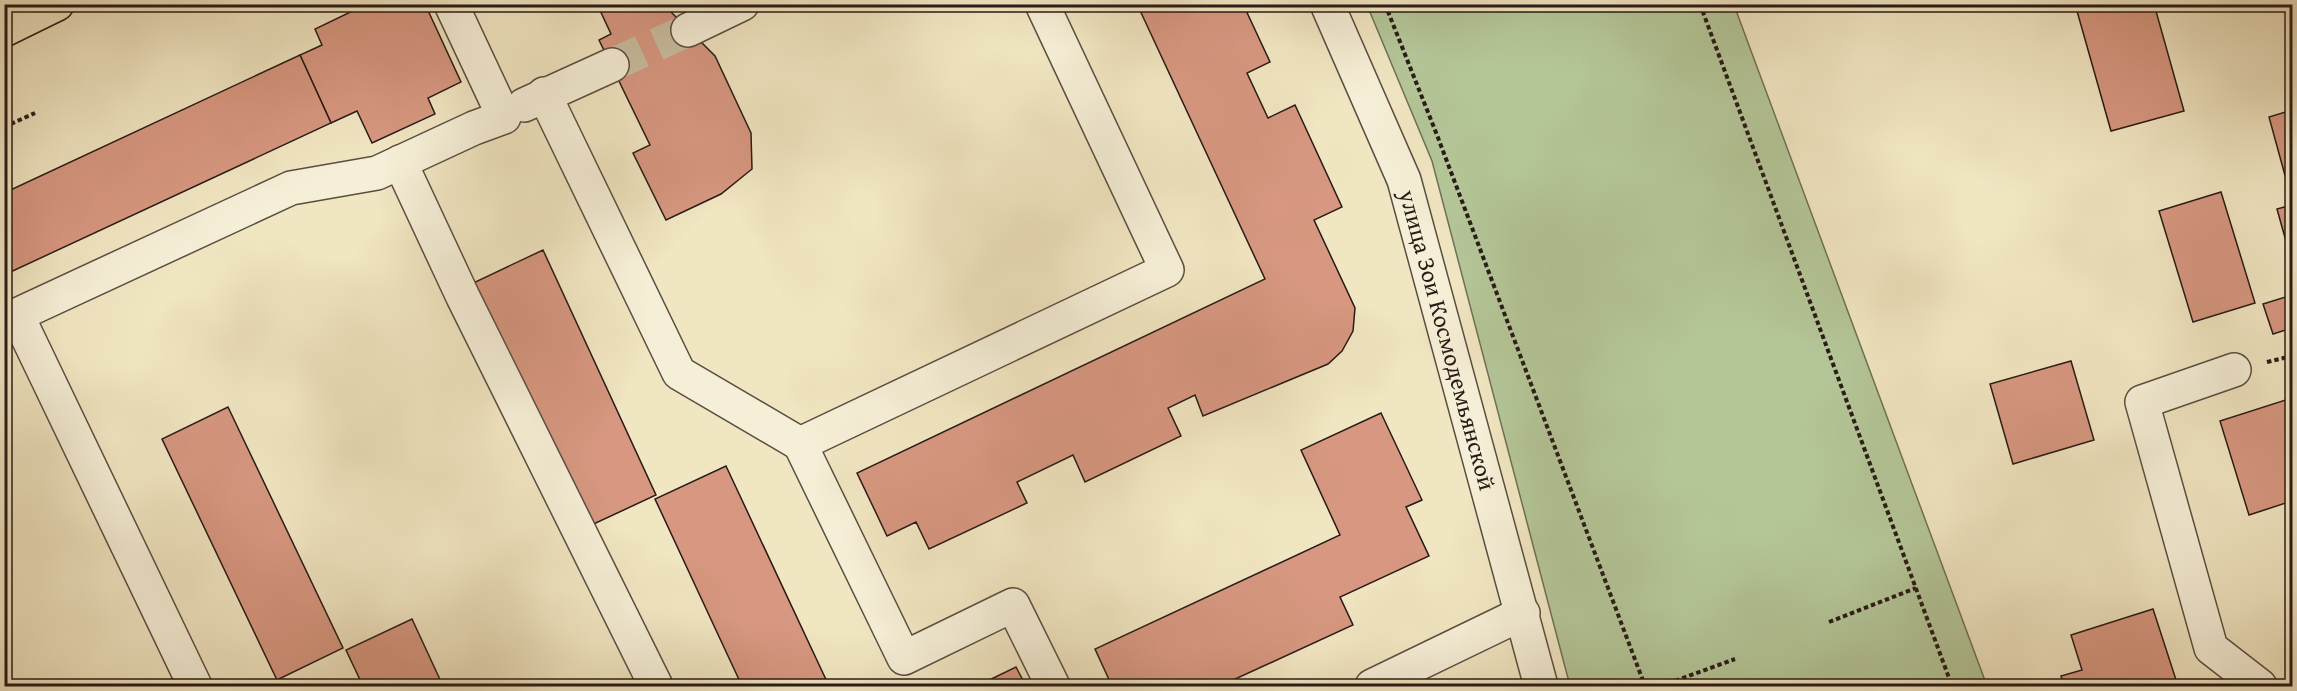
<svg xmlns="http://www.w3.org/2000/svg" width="2297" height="691" font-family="'Gentium Book Plus',serif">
	<rect width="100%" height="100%" fill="#f1e6c2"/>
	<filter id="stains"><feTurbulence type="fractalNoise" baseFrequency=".00333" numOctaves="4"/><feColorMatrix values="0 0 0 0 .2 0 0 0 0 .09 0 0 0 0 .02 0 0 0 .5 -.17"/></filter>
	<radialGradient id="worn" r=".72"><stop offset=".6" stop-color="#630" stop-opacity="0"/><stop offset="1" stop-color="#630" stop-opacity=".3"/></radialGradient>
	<!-- green -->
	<path fill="#b4c698" stroke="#6e7057" stroke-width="1.5" d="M1367,5H1734L1987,686H1570L1432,161Z"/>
	<!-- building -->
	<g fill="#d79780" stroke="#281b16" stroke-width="1.5">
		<path d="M367,4H425L461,82L428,98L435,114L372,143L357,111L331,123L300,55L322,45L315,29Z"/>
		<path d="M597,4H663L715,56L751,133L752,169L721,194L666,220L633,153L650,145L599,40L611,34Z"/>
		<path d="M1137,4H1243L1270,62L1247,73L1268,118L1295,105L1342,207L1314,220L1355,308L1353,331L1342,351L1328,364L1203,416L1195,395L1168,408L1181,436L1085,482L1073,455L1017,482L1027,503L929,549L916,522L887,536L857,473L1265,279Z"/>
		<path d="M2075,4H2154L2184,111L2111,131Z"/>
		<path d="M300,55L331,123L4,275V193Z"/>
		<path d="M2292,110V201L2269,117Z"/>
		<path d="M2221,192L2255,303L2193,322L2159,211Z"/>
		<path d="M2292,205V243L2287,245L2277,209Z"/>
		<path d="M543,250L656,495L585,528L471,284Z"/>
		<path d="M2292,295V328L2273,334L2263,304Z"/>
		<path d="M2071,361L2094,440L2013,464L1990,384Z"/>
		<path d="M2292,398V501L2249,515L2220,421Z"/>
		<path d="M228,407L343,648L277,680L162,439Z"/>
		<path d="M1381,413L1422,500L1406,507L1429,556L1340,597L1353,625L1220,686H1112L1095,649L1340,535L1301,450Z"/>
		<path d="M726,466L829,686H742L655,499Z"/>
		<path d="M2153,609L2178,686H2064L2061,676L2082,670L2071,635Z"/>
		<path d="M412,619L443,686H363L346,650Z"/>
		<path d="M1016,667L1026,686H977Z"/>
	</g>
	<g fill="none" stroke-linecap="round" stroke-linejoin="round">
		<!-- minor-tunnel -->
		<path stroke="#c9bda0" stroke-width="33" stroke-dasharray="33 16" stroke-linecap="butt" d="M612,65L688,30"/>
		<defs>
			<g id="minor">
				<path id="s1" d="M1327,4L1404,180L1541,686"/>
				<path d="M688,30L742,4"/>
				<path d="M544,94L679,373L800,444L1167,270L1042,4"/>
				<path d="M524,105L612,65"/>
				<path d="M400,162L463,297L656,686"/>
				<path d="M17,315L195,686"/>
				<path d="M4,321L291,188L377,173L474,128L504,117L451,4"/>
				<path d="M2234,370L2142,402L2211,648L2260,686"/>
				<path d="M800,444L904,658L1013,605L1053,686"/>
				<path d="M1372,686L1523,613"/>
			</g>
			<path id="major" d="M4,30L57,4"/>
		</defs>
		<!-- minor casing -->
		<use href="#minor" stroke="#5a4e41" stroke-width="36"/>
		<!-- major casing -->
		<use href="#major" stroke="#281b16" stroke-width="36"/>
		<!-- path -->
		<g stroke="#281b16" stroke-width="4" stroke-dasharray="4.5 3" stroke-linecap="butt">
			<path d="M1385,4L1437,135L1645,686"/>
			<path d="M1700,4L1952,686"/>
			<path d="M4,127L35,113"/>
			<path d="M2267,362L2292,356"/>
			<path d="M1829,622L1916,588"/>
			<path d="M1661,686L1735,659"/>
		</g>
		<!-- minor -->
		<use href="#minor" stroke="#f6efd7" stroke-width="33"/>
		<!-- major -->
		<use href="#major" stroke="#f1e6c2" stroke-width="33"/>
	</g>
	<g text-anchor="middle" stroke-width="5" stroke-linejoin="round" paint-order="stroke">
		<!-- street labels -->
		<g font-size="24" fill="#281b16" stroke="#f6efd7">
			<text dy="8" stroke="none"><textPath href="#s1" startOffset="358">улица Зои Космодемьянской</textPath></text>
		</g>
	</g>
	<!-- margin -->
	<rect width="2297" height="691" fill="none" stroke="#f1e6c2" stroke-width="24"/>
	<rect x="6" y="6" width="2285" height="679" fill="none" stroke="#281b16" stroke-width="3"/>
	<rect x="12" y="12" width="2273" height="667" fill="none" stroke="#281b16" stroke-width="1.5"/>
	<rect width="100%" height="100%" filter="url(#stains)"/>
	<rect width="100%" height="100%" fill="url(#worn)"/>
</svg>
